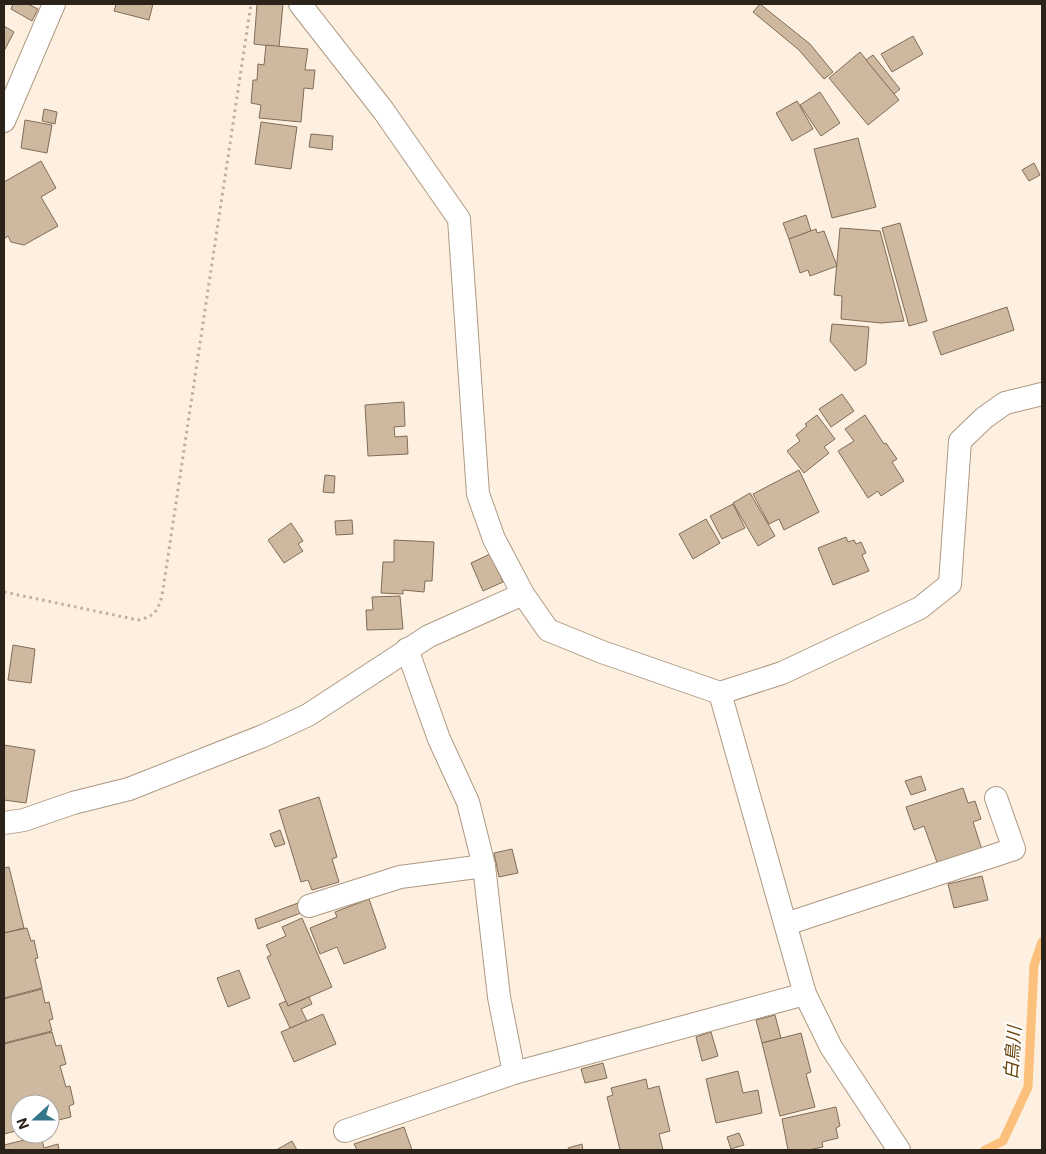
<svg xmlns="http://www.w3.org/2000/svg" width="1046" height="1154" font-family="Inter,'Noto Sans JP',sans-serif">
	<rect width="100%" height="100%" fill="#fdf0e1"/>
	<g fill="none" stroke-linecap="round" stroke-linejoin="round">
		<!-- stream -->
		<path stroke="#fbc17c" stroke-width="9" d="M985,1150L1003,1141L1028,1087L1034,965L1042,942"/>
	</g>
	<!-- building -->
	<g fill="#ceb8a0" stroke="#816d57">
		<path d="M13,4H28L38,9L32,21L11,9Z"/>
		<path d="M113,4H153L149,20L114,11L116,5Z"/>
		<path d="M257,4H283L279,47L254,44Z"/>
		<path d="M760,4L810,44L833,72L824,79L799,50L753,12Z"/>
		<path d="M4,26L14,32L4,51Z"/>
		<path d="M913,36L923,54L892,72L881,54Z"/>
		<path d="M266,45L308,49L305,70H315L313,89L304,88L301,122L259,118L261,105L251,103L253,80H257L258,64L264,65Z"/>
		<path d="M860,52L899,100L868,125L829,78Z"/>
		<path d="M873,55L900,89L894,94L866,60Z"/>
		<path d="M820,92L840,123L821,136L800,105Z"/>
		<path d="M797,101L813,129L792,141L776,113Z"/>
		<path d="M44,109L57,112L55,124L42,121Z"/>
		<path d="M25,120L52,125L47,153L21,148Z"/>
		<path d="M261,122L297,127L291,169L255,164Z"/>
		<path d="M311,134L333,136L332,150L309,147Z"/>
		<path d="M858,138L876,207L832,218L814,149Z"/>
		<path d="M41,161L56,188L41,197L58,226L24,245L11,242L8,236L4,239V182Z"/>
		<path d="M1034,163L1040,175L1029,181L1022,170Z"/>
		<path d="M806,215L811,231L789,239L783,223Z"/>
		<path d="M900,223L927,321L909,326L882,228Z"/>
		<path d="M840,228L880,231L904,321L881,323L841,319L842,296L834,295Z"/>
		<path d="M816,229L817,233L824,231L837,266L810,276L808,270L800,273L789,239Z"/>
		<path d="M1007,307L1014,330L941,355L933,332Z"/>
		<path d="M832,324L869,327L866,364L855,371L830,341Z"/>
		<path d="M842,394L854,411L831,427L819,409Z"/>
		<path d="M404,402L405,426L394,427L395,437L407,436L408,454L368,456L365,405Z"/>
		<path d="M817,415L835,439L824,447L829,453L804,473L787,451L800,441L796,435L807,426L805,424Z"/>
		<path d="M865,415L884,444L886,443L897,459L892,462L904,481L881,496L878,491L868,498L838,451L854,441L845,429Z"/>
		<path d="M799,470L819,512L784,530L779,519L769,524L753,494Z"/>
		<path d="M325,475L335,476L334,493L323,492Z"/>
		<path d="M750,493L775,536L758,546L733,503Z"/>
		<path d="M733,504L745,528L722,539L710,516Z"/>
		<path d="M706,519L720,543L693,559L679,534Z"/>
		<path d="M352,520L353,534L336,535L335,521Z"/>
		<path d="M291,523L303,541L298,544L303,551L284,563L268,540Z"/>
		<path d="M846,537L848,542L854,540L856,544L861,542L866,553L862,555L869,571L833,585L818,548Z"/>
		<path d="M394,540L434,542L432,581H425L424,592L403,590V594L381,593L383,562H394Z"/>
		<path d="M490,554L503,582L483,591L471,563Z"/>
		<path d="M400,596L403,629L367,630L366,610H373L372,597Z"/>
		<path d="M13,645L35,649L31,683L8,680Z"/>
		<path d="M4,745L35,750L26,803L4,800Z"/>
		<path d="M921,776L926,790L911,795L905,781Z"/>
		<path d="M963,788L968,803L975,801L981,819L973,822L983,853L939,868L924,826L914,830L906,807Z"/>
		<path d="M319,797L337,857L332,859L339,882L312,890L308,880L301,882L279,810Z"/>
		<path d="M280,830L285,844L275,847L270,834Z"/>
		<path d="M512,849L518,873L499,877L494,853Z"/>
		<path d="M9,867L24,928L4,933V868Z"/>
		<path d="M982,876L988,900L954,908L948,884Z"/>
		<path d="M369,899L386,948L344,964L337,947L320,954L310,928L337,917L335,912Z"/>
		<path d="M298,903L301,913L258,929L255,919Z"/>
		<path d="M302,918L332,987L288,1006L267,957L271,955L266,945L286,936L282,927Z"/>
		<path d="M27,928L31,941L34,940L38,958L35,959L42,988L4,998V933Z"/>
		<path d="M239,970L250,998L228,1007L217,978Z"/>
		<path d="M42,989L45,1003L49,1002L53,1019L49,1020L52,1031L4,1043V999Z"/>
		<path d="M309,997L312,1004L301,1009L307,1021L290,1028L279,1004L286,1001L288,1006Z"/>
		<path d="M323,1014L336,1044L294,1062L281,1032Z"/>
		<path d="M775,1015L781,1038L762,1043L756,1020Z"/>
		<path d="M52,1032L56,1046L61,1045L66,1064L60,1066L66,1087L70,1086L74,1104L69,1106L71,1117L50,1122V1104H20V1130L4,1134V1044Z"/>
		<path d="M711,1032L718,1056L702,1061L696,1037Z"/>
		<path d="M801,1033L811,1072L806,1074L815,1107L780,1116L762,1043Z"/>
		<path d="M603,1063L607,1078L585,1083L581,1069Z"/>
		<path d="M738,1071L743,1093L758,1090L762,1113L716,1123L706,1079Z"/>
		<path d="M646,1079L648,1089L659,1086L670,1131L659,1134L663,1150H620L607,1097L613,1095L611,1088Z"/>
		<path d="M836,1107L840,1126L836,1128L838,1138L822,1142L823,1147L808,1150H788L782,1119Z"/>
		<path d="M404,1127L412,1150H357L354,1144Z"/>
		<path d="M739,1133L744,1145L731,1149L727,1137Z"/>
		<path d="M41,1136L44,1148L58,1144L59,1150H4V1145Z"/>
		<path d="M292,1141L297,1150H276Z"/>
		<path d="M582,1144L583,1150H569L568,1148Z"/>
	</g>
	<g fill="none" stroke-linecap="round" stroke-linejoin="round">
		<defs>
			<g id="minor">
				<path d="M300,4L383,110L459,219L478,494L494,539L523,594L548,630L602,652L720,693L782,673L920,608L950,584L960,441L984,418L1005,403L1042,394"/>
				<path d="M4,121L54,4"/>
				<path d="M407,649L439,739L468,802L484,866L499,997L514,1073"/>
				<path d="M720,693L805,994L831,1047L899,1150"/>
				<path d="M4,823L24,820L73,803L129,789L263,736L308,715L429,636L523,594"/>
				<path d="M309,906L400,877L484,866"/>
				<path d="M786,924L1014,849L996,798"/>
				<path d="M345,1131L514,1073L805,994"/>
			</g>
		</defs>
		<!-- minor casing -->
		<use href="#minor" stroke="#ae9982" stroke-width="24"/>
		<!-- path -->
		<path stroke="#bbb0a3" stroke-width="3" stroke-dasharray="2.5 4" stroke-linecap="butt" d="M4,592L138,620C155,616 157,612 162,596L251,4"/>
		<!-- minor -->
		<use href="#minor" stroke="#fff" stroke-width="22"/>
	</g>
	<g text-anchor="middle" stroke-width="4" stroke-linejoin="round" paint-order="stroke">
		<!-- water labels -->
		<g font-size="18" font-style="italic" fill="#68420b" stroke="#fff">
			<text transform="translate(1013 1053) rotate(-86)" y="6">白鳥川</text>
		</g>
	</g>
	<!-- border -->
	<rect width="1046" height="1154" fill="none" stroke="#2b231a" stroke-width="10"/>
	<!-- north arrow -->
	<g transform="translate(35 1119) rotate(249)"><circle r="24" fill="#ffffff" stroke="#aaa7a3"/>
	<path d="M0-4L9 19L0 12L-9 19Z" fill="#347588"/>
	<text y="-8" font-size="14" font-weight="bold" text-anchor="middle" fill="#2b231a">N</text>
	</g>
</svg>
